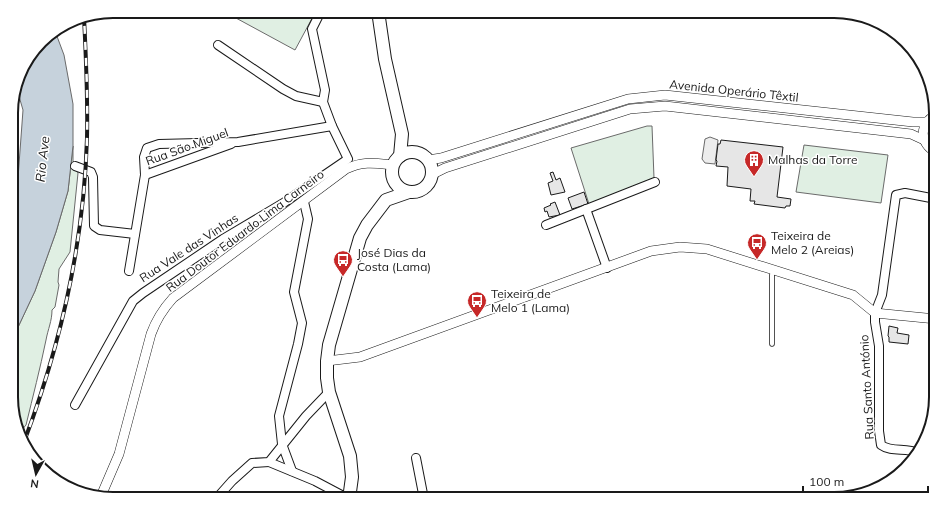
<svg xmlns="http://www.w3.org/2000/svg" width="947" height="510" font-family="Mulish,sans-serif">
	<rect width="100%" height="100%" fill="#fff"/>
	<!-- green -->
	<g fill="#e0efe3" stroke="#6a6a6a">
		<path d="M223,11H316L295,50Z"/>
		<path d="M647,126H652L654,178L589,204L571,148Z"/>
		<path d="M804,145L888,155L881,203L796,192Z"/>
		<path d="M73,146V161L78,173L70,252L59,269L58,282L59,285L55,307L52,310C52,321 48,329 46,340C40,369 33,396 26,425L20,432L12,410V340L35,291L56,232L68,191Z"/>
	</g>
	<!-- parking -->
	<path fill="#ededed" stroke="#6a6a6a" d="M710,137L718,140L715,164L705,163L702,159L705,139Z"/>
	<!-- water -->
	<g fill="#c6d2dc" stroke="#6a6a6a">
		<path d="M55,31L64,55L73,104V146L68,191L56,232L35,291L12,340V191L18,178L23,110L16,86L22,68L46,36Z"/>
		<path d="M934,359H936V375L933,377L929,374L930,360Z"/>
	</g>
	<!-- building -->
	<g fill="#e6e6e6" stroke="#1a1a1a">
		<path d="M721,140L783,147L777,197L791,199L790,206H786L785,208L754,204L755,201H750L751,189L727,186L728,167L716,166L717,161L716,160L718,144H720Z"/>
		<path d="M553,172L556,180L560,178L565,192L551,195L548,183L553,181L550,173Z"/>
		<path d="M584,192L588,204L572,209L568,198Z"/>
		<path d="M555,202L560,215L549,217L547,211L545,212L544,208L551,205L550,204Z"/>
		<path d="M889,326L898,328L897,333L909,335L908,344L889,342V337L888,336Z"/>
	</g>
	<g fill="none" stroke-linecap="round" stroke-linejoin="round">
		<defs>
			<path id="service" d="M772,344V275L773,270"/>
			<g id="minor">
				<path d="M218,45L283,89L296,96L323,102"/>
				<path d="M75,166L91,172L93,177L94,226L100,230L135,234"/>
				<path d="M145,175L231,144"/>
				<path d="M586,209L607,268"/>
				<path d="M546,225L655,182"/>
				<path d="M129,271L145,175L144,157L147,148L159,144L238,142L332,126"/>
				<path d="M75,405L133,301L143,293L223,239L285,202L348,159L332,126L323,102L325,90L312,29L321,11"/>
				<path d="M918,453C906,447 892,453 881,445L879,431V346L875,322V313L882,295L896,195L905,193L936,199"/>
				<path d="M416,458L424,499"/>
				<path d="M269,462L315,481L349,499"/>
				<path d="M292,471L282,444L279,416L298,344L302,323L294,292L308,219L304,202"/>
				<path d="M216,499L232,481L252,463L269,462L306,416L329,392"/>
			</g>
			<g id="tertiary">
				<path d="M936,115C919,123 919,144 936,152"/>
				<path d="M428,160L441,158L628,99L665,95L913,122H926"/>
				<path d="M431,175L445,168L630,109L665,106L911,134L924,140"/>
				<path d="M327,361L360,357L651,251L680,247L707,249L853,295L875,313L936,319"/>
				<path d="M101,496L119,454L151,334C156,320 163,309 173,298L346,169C363,161 374,163 393,165"/>
			</g>
			<g id="primary">
				<path d="M378,11L385,59L402,134L400,156"/>
				<circle cx="412" cy="172" r="20"/>
				<path d="M349,499L352,477L350,456L329,392L327,378V361L329,345L360,238L367,225L386,200L409,192"/>
			</g>
		</defs>
		<!-- service casing -->
		<use href="#service" stroke="#1a1a1a" stroke-width="5.5"/>
		<!-- minor casing -->
		<use href="#minor" stroke="#1a1a1a" stroke-width="10"/>
		<!-- tertiary casing -->
		<use href="#tertiary" stroke="#1a1a1a" stroke-width="10"/>
		<!-- primary casing -->
		<use href="#primary" stroke="#1a1a1a" stroke-width="14"/>
		<!-- service -->
		<use href="#service" stroke="#fff" stroke-width="4"/>
		<!-- minor -->
		<use href="#minor" stroke="#fff" stroke-width="8"/>
		<!-- tertiary -->
		<use href="#tertiary" stroke="#fff" stroke-width="9"/>
		<!-- primary -->
		<use href="#primary" stroke="#fff" stroke-width="12"/>
		<defs>
			<path id="rail" d="M24,442C61,344 84,242 87,138C88,97 86,57 84,17"/>
		</defs>
		<!-- rail casing -->
		<use href="#rail" stroke="#1a1a1a" stroke-width="4"/>
		<!-- rail -->
		<use href="#rail" stroke="#fff" stroke-width="2.5" stroke-dasharray="8" stroke-linecap="butt"/>
	</g>
	<!-- icons -->
	<defs>
		<symbol id="building-pin" viewBox="-11 -11 22 30"><path d="M0 17L-7.5 6A9.5 9.5 0 1 1 7.5 6Z" fill="#c62828" stroke="#fff"/><path d="M-4-6H4V6H1V3H-1V6H-4ZM-2.5-4.3h1.7v1.8h-1.7ZM.8-4.3h1.7v1.8H.8ZM-2.5-1h1.7V.8h-1.7ZM.8-1h1.7V.8H.8Z" fill="#fff"/></symbol>
		<symbol id="bus-pin" viewBox="-11 -11 22 30"><path d="M0 17L-7.5 6A9.5 9.5 0 1 1 7.5 6Z" fill="#c62828" stroke="#fff"/><path d="M-5-6H5V4H4V6H2V4H-2V6H-4V4H-5ZM-3.5-4V0h7V-4ZM-3.5 1.2v1.5H-2V1.2ZM2 1.2v1.5H3.5V1.2Z" fill="#fff"/></symbol>
	</defs>
	<g fill-rule="evenodd">
		<use href="#building-pin" x="743" y="149" width="22" height="30"/>
		<use href="#bus-pin" x="746" y="232" width="22" height="30"/>
		<use href="#bus-pin" x="332" y="249" width="22" height="30"/>
		<use href="#bus-pin" x="466" y="290" width="22" height="30"/>
	</g>
	<g text-anchor="middle" stroke-width="3" stroke-linejoin="round" paint-order="stroke">
		<!-- street labels -->
		<g font-size="12" fill="#1a1a1a" stroke="#fff">
			<text transform="translate(734 91) rotate(6)" y="4">Avenida Operário Têxtil</text>
			<text transform="translate(187 147) rotate(-20)" y="4">Rua São Miguel</text>
			<text transform="translate(245 231) rotate(-37)" y="4">Rua Doutor Eduardo Lima Carneiro</text>
			<text transform="translate(189 248) rotate(-33)" y="4">Rua Vale das Vinhas</text>
			<text transform="translate(867 387) rotate(-93)" y="4">Rua Santo António</text>
		</g>
		<!-- poi labels -->
		<g font-size="12" fill="#1a1a1a" stroke="#fff" text-anchor="start">
			<text x="768" y="164">Malhas da Torre</text>
			<text x="771" y="240">Teixeira de<tspan x="771" dy="14">Melo 2 (Areias)</tspan></text>
			<text x="357" y="257">José Dias da<tspan x="357" dy="14">Costa (Lama)</tspan></text>
			<text x="491" y="298">Teixeira de<tspan x="491" dy="14">Melo 1 (Lama)</tspan></text>
		</g>
		<!-- water labels -->
		<g font-size="13" font-style="italic" fill="#1a1a1a" stroke="#fff">
			<text transform="translate(42 159) rotate(-84)" y="5">Rio Ave</text>
		</g>
	</g>
	<!-- crop -->
	<path d="M0 0H947V510H0ZM113 18H834A95 95 0 0 1 929 113V397A95 95 0 0 1 834 492H113A95 95 0 0 1 18 397V113A95 95 0 0 1 113 18Z" fill="#fff" fill-rule="evenodd"/>
	<path fill="none" stroke="#1a1a1a" stroke-width="2" d="M113 18H834A95 95 0 0 1 929 113V397A95 95 0 0 1 834 492H113A95 95 0 0 1 18 397V113A95 95 0 0 1 113 18Z"/>
	<!-- north arrow -->
	<g transform="translate(36 474) rotate(188)" stroke="#ffffff" stroke-width="3" paint-order="stroke">
	<path d="M0-3L7 15L0 10L-7 15Z" fill="#1a1a1a"/>
	<text y="-6" font-size="11" font-weight="bold" text-anchor="middle" fill="#1a1a1a">N</text>
	</g>
	<!-- scale -->
	<path d="M803 486v6h125v-6" fill="none" stroke="#1a1a1a" stroke-width="2"/>
	<text x="809" y="486" font-size="12" fill="#1a1a1a" stroke="#ffffff" stroke-width="3" paint-order="stroke">100 m</text>
</svg>
